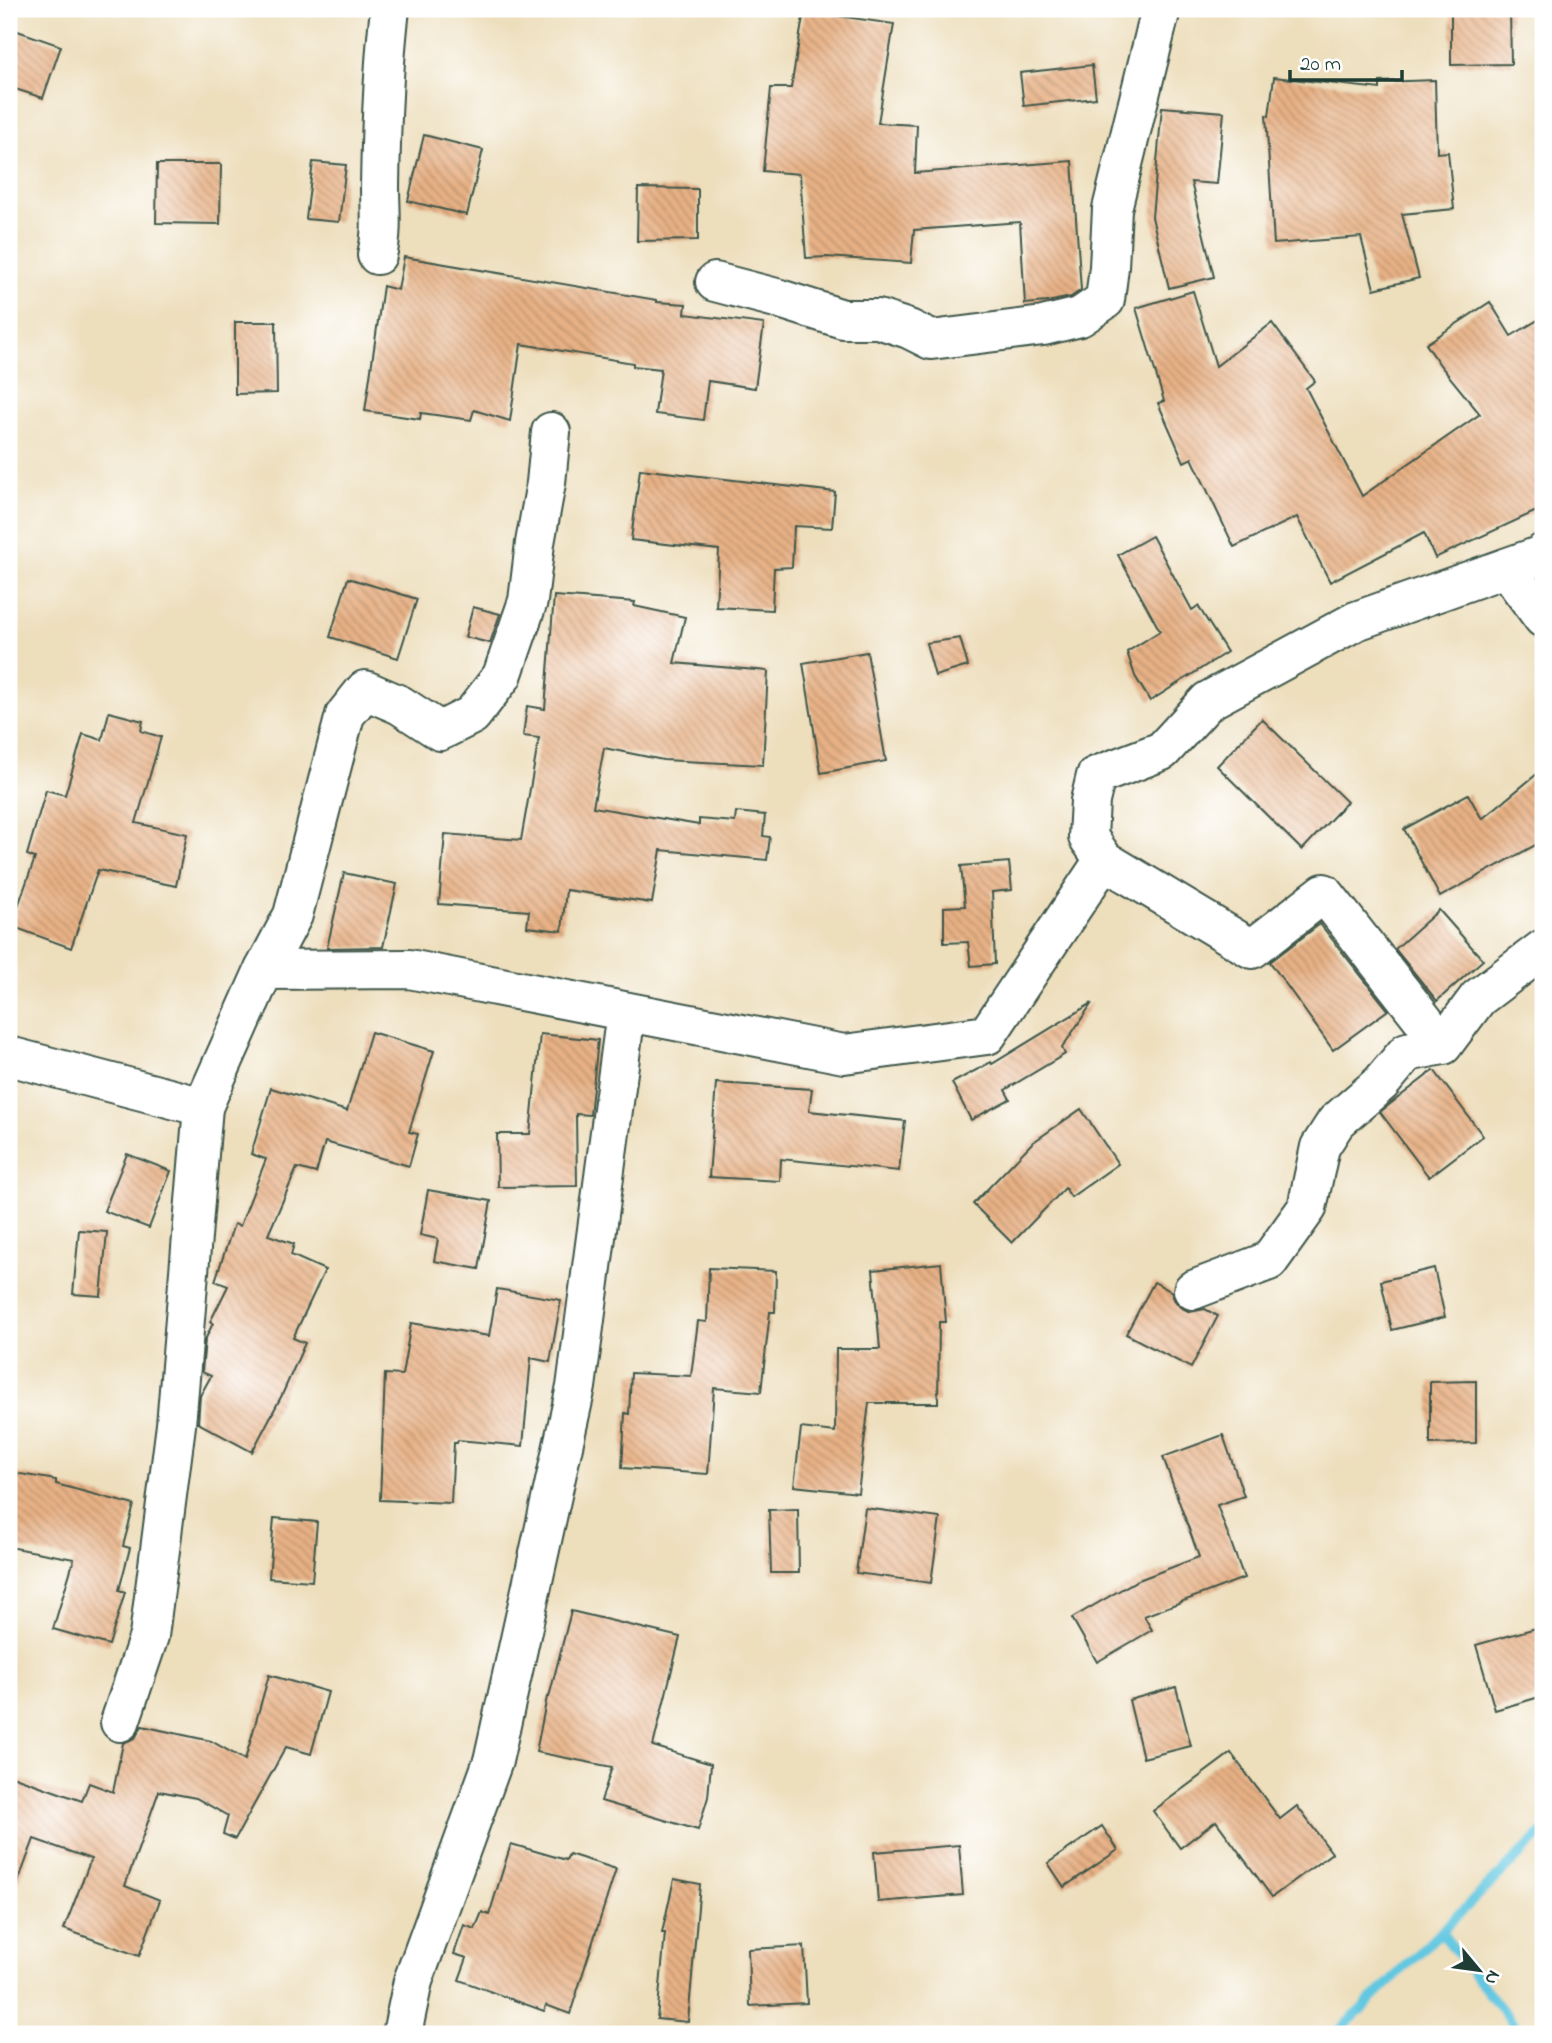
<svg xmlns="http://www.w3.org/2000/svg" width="1552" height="2043" font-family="'Indie Flower',sans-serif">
	<defs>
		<pattern id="building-back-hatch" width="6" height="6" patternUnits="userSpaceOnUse" patternTransform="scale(1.75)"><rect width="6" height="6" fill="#e8b185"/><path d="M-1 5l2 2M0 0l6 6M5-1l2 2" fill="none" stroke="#bb916e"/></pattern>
	</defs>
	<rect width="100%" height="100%" fill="#fff"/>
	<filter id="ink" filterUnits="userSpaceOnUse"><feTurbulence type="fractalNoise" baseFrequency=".0143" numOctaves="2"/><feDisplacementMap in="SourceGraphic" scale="14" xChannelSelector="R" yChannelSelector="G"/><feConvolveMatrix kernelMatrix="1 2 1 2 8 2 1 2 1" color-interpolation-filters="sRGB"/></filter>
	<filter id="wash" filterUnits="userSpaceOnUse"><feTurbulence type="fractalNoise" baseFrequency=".00686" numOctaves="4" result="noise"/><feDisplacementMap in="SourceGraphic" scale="28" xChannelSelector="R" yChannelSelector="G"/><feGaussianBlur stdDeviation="1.57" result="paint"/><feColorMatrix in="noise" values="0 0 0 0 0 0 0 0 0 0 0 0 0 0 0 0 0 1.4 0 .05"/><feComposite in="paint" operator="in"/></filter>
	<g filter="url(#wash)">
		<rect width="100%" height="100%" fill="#eddebc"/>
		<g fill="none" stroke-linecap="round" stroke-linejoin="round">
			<!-- stream -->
			<g stroke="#62c7e0" stroke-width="10">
				<path d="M1441,1932L1521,2034"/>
				<path d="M1332,2034L1337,2033L1543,1832"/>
			</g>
		</g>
		<g id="blocks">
			<!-- building -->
			<g fill="url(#building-back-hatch)">
				<path d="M1451,9H1510L1511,64L1451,65Z"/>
				<path d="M804,11L894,24L878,123L917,125L915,173L1072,161L1081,290L1071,297L1047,302L1025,304L1020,222L914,230L911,263L827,257L806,258L800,174L763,171L771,88H791Z"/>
				<path d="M9,28L61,46L43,98L9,87Z"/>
				<path d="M1092,65L1096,98L1024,106L1020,73Z"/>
				<path d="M1274,77L1380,89V82L1435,80L1437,153L1448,152L1454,209L1402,214L1419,278L1374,289L1361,237L1274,244L1266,115L1269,116Z"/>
				<path d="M1162,107L1224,112L1217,184L1191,182L1214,277L1169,288L1152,217Z"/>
				<path d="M424,135L483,150L467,215L408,201Z"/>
				<path d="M313,162L346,165L339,222L306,219Z"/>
				<path d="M157,164H221L220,224L156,223Z"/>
				<path d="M638,188L698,189V240L637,241Z"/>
				<path d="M404,257L657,300V302L686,304L685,314L764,324L755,388L708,381L703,420L655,414L661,369L633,366V363L521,344L510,421L474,410L471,420L421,413L420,419L365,411L383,286L398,290Z"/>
				<path d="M1193,291L1216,366L1272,323L1315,381L1306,388L1362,496L1480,414L1440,365L1426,344L1490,302L1511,336L1543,317V508L1435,558L1424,533L1330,582L1297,517L1234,547L1192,458L1184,462L1158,403L1164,401L1136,308Z"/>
				<path d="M235,322H276L277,393L235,394Z"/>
				<path d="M640,469L835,492L832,528L794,526L792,567L774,568L772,610L716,607L719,550L631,540Z"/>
				<path d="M1152,536L1192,610L1198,606L1227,652L1150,701L1135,676L1127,652L1160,631L1118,555Z"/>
				<path d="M348,578L417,599L398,658L330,637Z"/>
				<path d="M554,596L635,602L634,606L685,617L674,663L768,671L763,765L663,760L604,748L593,807L699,825V819L735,822L736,812L765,815L763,836L770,837L767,860L661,850L652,903L566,890L562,931L527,927L529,911L439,904L445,834L521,840L539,738L523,736L527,706L545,709Z"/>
				<path d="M473,607L500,614L490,643L465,637Z"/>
				<path d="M960,638L968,666L935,676L926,643Z"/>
				<path d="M867,652L886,761L821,773L803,663Z"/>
				<path d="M109,712L143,721L141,731L161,737L136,823L187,834L176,886L98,870L71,948L11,926L35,858L27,855L46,790L65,795L83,734L102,740Z"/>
				<path d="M1262,719L1347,802L1302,850L1217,766Z"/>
				<path d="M1543,769V841L1440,897L1404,829L1468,794L1482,819Z"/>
				<path d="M1009,862L1012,890L992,892L995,964L971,966L968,942L944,943V907L965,906L961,866Z"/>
				<path d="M344,873L397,884L383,947L327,948Z"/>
				<path d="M1439,910L1483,960L1437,1001L1395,949Z"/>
				<path d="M1320,924L1388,1010L1333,1050L1270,962Z"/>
				<path d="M1092,1003L1062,1048L1065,1054L1005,1090L1010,1099L971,1120L952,1083L991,1062L992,1064Z"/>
				<path d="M371,1032L434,1051L409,1132L418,1134L409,1166L325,1142L316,1173L297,1168L268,1235L294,1244L291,1255L325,1270L293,1338L305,1343L282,1395L252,1452L198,1423L200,1396L211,1376L202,1372L205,1340L213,1323L210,1322L228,1286L215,1281L234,1224L240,1226L266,1159L251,1154L271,1088L347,1111Z"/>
				<path d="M540,1034L598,1040L590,1115L576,1114L577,1186L498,1187L497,1134H530Z"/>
				<path d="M1434,1070L1483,1136L1429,1177L1380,1112Z"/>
				<path d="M716,1083L812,1089L809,1111L905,1121L899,1171L781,1159L780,1181L709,1177Z"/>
				<path d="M1081,1109L1118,1164L1071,1197L1065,1188L1012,1243L973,1204L1032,1143Z"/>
				<path d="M127,1154L171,1171L149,1228L104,1211Z"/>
				<path d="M428,1190L491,1201L479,1269L434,1261L438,1239L420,1235Z"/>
				<path d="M79,1230L107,1232L101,1296L73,1294Z"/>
				<path d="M941,1263L946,1322H939L938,1403H869L858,1493L794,1486L801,1428L835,1432L836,1349H880L873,1270Z"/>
				<path d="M709,1268L776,1271L775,1312H770L761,1392L714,1388L708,1474L622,1468L625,1413L629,1414L631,1373L691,1376L698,1321L707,1322Z"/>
				<path d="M1434,1268L1445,1317L1392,1330L1381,1281Z"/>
				<path d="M1154,1282L1172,1292L1173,1298L1180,1307L1190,1312L1205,1309L1218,1316L1191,1368L1126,1334Z"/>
				<path d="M497,1289L561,1300L550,1362L531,1358L523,1446L458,1440L457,1443H454L451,1503L380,1500L385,1374L402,1375L411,1323L489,1336Z"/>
				<path d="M1476,1381V1443L1430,1444V1382Z"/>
				<path d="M1223,1435L1244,1496L1217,1505L1244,1578L1144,1616L1152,1630L1097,1662L1072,1618L1136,1581L1199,1557L1163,1457Z"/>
				<path d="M9,1472L56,1480V1484L134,1505L123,1546L130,1548L119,1590L125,1592L109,1645L53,1629L74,1559L9,1547Z"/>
				<path d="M865,1508L940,1518L931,1583L856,1573Z"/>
				<path d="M798,1509L799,1573H771L769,1510Z"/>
				<path d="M274,1518L317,1522L312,1581L269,1578Z"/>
				<path d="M571,1611L680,1637L653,1746L711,1764L708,1797L698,1830L601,1801L612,1767L536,1752L547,1697H549Z"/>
				<path d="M1543,1626V1696L1495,1710L1476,1645Z"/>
				<path d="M269,1675L328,1692L311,1754L286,1747L235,1839L223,1834L228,1816L196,1798L159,1791L125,1886L160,1900L139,1956L64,1929L91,1859L34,1839L12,1898H9V1775L82,1801L89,1783L113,1792L123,1743L135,1738L142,1726L211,1741L245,1760Z"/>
				<path d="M1176,1687L1191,1746L1143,1758L1129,1700Z"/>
				<path d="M1231,1753L1280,1819L1297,1806L1332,1853L1272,1897L1216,1821L1180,1848L1153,1811Z"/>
				<path d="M1102,1826L1118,1850L1064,1887L1048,1863Z"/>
				<path d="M511,1844L566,1860L569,1854L616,1869L570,2014L546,2005L544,2011L459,1980L467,1958L454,1954L464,1925L475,1929L482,1912L489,1915Z"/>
				<path d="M959,1845L963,1895L878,1902L874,1852Z"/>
				<path d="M674,1879L700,1884L688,2022L657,2019L665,1933H662Z"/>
				<path d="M804,1946L807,2003L750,2006L748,1949Z"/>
			</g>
		</g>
	</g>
	<g filter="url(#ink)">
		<use href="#blocks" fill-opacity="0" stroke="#3e5548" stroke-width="2"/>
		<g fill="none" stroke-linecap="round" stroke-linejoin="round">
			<defs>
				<g id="minor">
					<path d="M377,255C383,232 380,210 380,186C381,127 383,67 390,9"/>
					<path d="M715,282L780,299L843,319H878L909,329L931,340L1043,326L1080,317L1105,300L1109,267L1112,209L1161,9"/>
					<path d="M1506,568L1543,618"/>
					<path d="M264,970L293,915L345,715L365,690L400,705L440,731L472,715L502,676L528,601L535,543L546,483L551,432"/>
					<path d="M1443,1045L1324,893L1252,949L1104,860L1088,837L1090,801L1096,776L1162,751L1208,701L1356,621L1539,556L1543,553"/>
					<path d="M9,1056L203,1107L264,970L409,969L844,1054L987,1035L1104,860"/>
					<path d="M1193,1290L1269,1261L1307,1208L1320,1147L1336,1122L1381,1083L1407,1052L1443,1045L1478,998L1543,949"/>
					<path d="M120,1722L149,1636L176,1425L203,1107"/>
					<path d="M402,2034L413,1981L493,1761L576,1387L626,1012"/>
				</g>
			</defs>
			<!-- minor casing -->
			<use href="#minor" stroke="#3e5548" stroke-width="42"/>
			<!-- minor -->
			<use href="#minor" stroke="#fff" stroke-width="38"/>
		</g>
	</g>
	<!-- margin -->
	<rect width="1552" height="2043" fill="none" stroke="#fff" stroke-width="35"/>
	<!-- north arrow -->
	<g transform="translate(1479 1970) rotate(119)" stroke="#ffffff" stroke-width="5" paint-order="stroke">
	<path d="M0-5L12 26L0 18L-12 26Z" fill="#1f3d34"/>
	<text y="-10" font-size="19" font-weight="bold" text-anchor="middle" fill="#1f3d34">N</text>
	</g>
	<!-- scale -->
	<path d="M1290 70v10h112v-10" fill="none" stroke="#1f3d34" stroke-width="3.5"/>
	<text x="1300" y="70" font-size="21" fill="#1f3d34" stroke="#ffffff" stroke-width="5" paint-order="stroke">20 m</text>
</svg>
